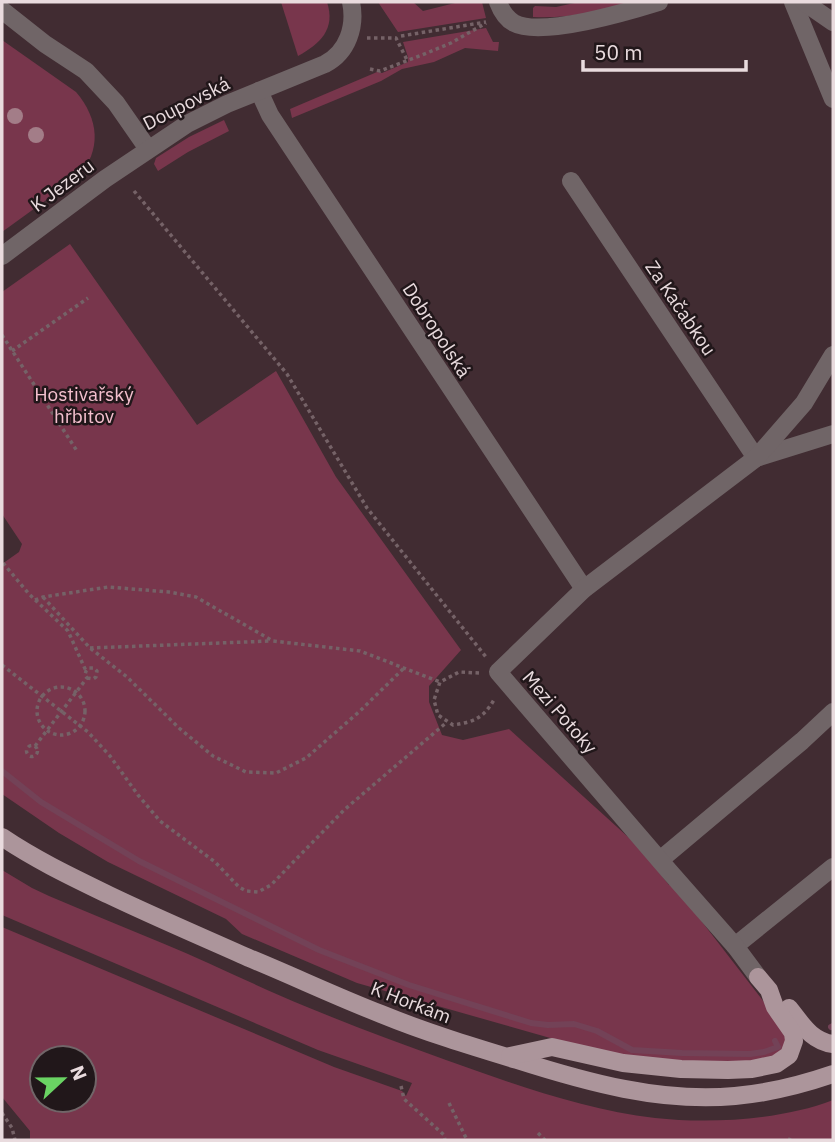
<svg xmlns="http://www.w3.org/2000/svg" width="835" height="1142" font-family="'IBM Plex Sans',sans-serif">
	<rect width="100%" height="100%" fill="#412c32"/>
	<!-- green -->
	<g fill="#78364c" fill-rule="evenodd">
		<path d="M281,2H327C336,29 320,44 298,56Z"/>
		<path d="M378,2H413L423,11L459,2H482L486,18L398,32Z"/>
		<path d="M579,2H630C600,12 564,19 533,17V8L535,6L556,7Z"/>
		<path d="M486,28L493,42H499L498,51L465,48L434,62L402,69L381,81L292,118L290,109L377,72L382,73L408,62V57L403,42Z"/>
		<path d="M2,40L76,92C99,119 102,150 78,177L2,232Z"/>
		<path d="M224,120L229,131L188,152L158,171L154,164L156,158L189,137Z"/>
		<path d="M70,244L197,425L276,371L336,477L461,650L429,686V702L442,735L463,740L509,729L638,846L669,885L672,883L784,1028L787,1039L783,1051L772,1060L703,1064L603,1053L357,983L242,934L226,919L108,862L59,833L2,794V564L19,552L22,544L2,514V292Z"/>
		<path d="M2,870L32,888L49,896C86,912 124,927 162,943C211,963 258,987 307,1007C353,1026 399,1043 446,1060C513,1084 584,1110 655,1118C710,1124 782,1120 833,1100V1140H30V1131L2,1097V927L334,1067L402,1091L406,1096L412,1083L318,1050L2,915ZM42,1058H84V1100H42Z"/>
	</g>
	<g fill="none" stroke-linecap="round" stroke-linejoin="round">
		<!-- stream -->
		<g stroke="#734257" stroke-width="6">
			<path d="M2,771L41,802L139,861L319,950L409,985L531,1023L548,1025L574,1024L597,1031L632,1050L682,1053L750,1054L764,1052L778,1047L775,1041"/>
			<path d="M831,1027L833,1026"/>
		</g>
		<!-- path -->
		<g stroke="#756267" stroke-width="3.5" stroke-dasharray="3.5 3.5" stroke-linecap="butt">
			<path d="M401,36L486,22"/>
			<path d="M367,38H396L407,60"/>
			<path d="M370,69L380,71L422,55L451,43L486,23"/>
			<path d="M134,191L287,374L367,508L486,657"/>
			<path d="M2,335L77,451"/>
			<path d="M12,351L88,298"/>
			<path d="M3,563L29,594L68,631L86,671"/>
			<path d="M43,597L90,648L127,677L179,728L213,756L246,772L276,773L306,758L360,711L404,668"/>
			<path d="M35,600L43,597L108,587L169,592L196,597L273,641L360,651L440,682"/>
			<path d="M90,648L271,641"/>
			<path d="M2,665L88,732L110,756L138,795L160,821L215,862L239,887L246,891L258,892L271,885L344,810L447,722"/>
			<path d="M479,673L459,672L440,682L434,700L438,715L453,725C474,722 484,718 495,698"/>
			<circle cx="61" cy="711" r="24"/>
			<circle cx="32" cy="751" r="5.5"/>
			<path d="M35,746L87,678L85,675L86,671L89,668H94L97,671L96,677L93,679L87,678"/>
			<path d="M401,1086L404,1099L444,1135L445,1140"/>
			<path d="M449,1103L467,1140"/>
			<path d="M2,1113L12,1128L15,1140"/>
			<path d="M538,1133L545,1140"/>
			<path d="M788,1139L791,1140"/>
		</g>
		<!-- minor -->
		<g stroke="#706567" stroke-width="18">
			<path d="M498,2C501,10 505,18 514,23C541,38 630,11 659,2"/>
			<path d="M793,2L833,99"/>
			<path d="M804,2L833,22"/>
			<path d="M2,10L45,44L86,71L116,103L148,149"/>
			<path d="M259,91L270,115L584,589"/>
			<path d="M571,181L756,458"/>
			<path d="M2,256L105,179L187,124L227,104L325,64C348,52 356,26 351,2"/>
			<path d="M756,458L833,434"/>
			<path d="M660,860L802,741L833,712"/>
			<path d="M735,946L833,867"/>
			<path d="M758,977L735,946L669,871L498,672L584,589L756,458L804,403L833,355"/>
		</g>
		<!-- major -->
		<g stroke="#ac959b" stroke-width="18">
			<path d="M2,837C36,860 72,877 109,895C155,917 202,937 249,958C293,976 337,997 381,1014C425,1032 471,1046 517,1060C586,1082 661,1103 735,1096C769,1093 801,1085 833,1074"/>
			<path d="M789,1008C802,1024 811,1041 833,1044"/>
			<path d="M510,1056L552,1047L623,1063L681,1069L728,1070L752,1069L776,1064L789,1055L794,1041L793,1033L775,1007L769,990L758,977"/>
		</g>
	</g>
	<!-- trees -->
	<g fill="#a37d88">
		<circle cx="15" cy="116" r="8"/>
		<circle cx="36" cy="135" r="8"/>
	</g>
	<g text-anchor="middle" stroke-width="5" stroke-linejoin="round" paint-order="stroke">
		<!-- street labels -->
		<g font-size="19" fill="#e9dbde" stroke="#21171a">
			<text transform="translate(186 103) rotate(-27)" y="7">Doupovská</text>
			<text transform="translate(62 185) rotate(-37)" y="7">K Jezeru</text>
			<text transform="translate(681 308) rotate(56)" y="7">Za Kačabkou</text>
			<text transform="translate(437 330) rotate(57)" y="7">Dobropolská</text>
			<text transform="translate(560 712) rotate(49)" y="7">Mezi Potoky</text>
			<text transform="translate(411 1002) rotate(21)" y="7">K Horkám</text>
		</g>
		<!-- park labels -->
		<g font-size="19" fill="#f4c0ce" stroke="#21171a">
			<text x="84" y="401">Hostivařský<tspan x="84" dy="22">hřbitov</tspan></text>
		</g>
	</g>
	<!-- border -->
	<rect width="835" height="1142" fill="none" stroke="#e9dbde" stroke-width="7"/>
	<!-- north arrow -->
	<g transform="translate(63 1079) rotate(68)"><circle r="33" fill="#21171a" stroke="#716568" stroke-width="2"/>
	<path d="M0-5L12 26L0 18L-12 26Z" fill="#6ad363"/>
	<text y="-10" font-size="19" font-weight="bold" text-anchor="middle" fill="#e9dbde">N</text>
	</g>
	<!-- scale -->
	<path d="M583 60v10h163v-10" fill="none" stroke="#e9dbde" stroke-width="3.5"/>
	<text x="594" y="60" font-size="21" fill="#e9dbde" stroke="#21171a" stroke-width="5" paint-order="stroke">50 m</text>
</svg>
